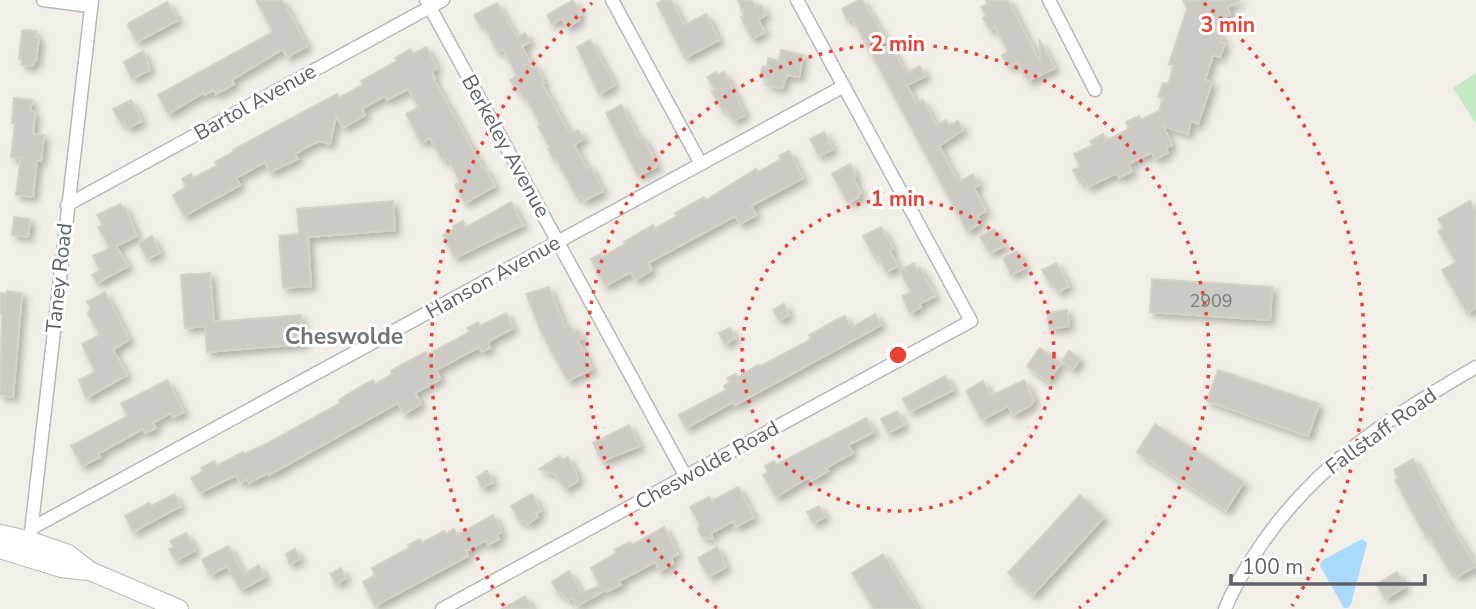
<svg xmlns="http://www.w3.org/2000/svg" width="1476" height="609" font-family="'Nunito Sans',sans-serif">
	<defs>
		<filter id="shadow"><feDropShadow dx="4.5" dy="4.5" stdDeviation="3.5" flood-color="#0004"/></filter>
	</defs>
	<rect width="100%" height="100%" fill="#f1efe8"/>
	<!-- green -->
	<path fill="#c5e8c5" d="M1476,73V124L1453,88Z"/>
	<!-- water -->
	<path fill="#aadaff" d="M1362,539L1367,543L1366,547L1351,604L1348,608H1344L1320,566L1323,560Z"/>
	<!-- building -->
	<g fill="#cccac5" stroke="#d6d1c6" stroke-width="2" filter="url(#shadow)">
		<path d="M256,0H282L307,46L287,57L283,49L232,80L234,84L216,94L214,90L204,95L203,93L168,114L158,95L273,32Z"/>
		<path d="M573,0L581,14L577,17L579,20L567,28L562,18L552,24L547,15Z"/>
		<path d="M664,0H671L684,25L706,14L719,40L685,58L657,4Z"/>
		<path d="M738,0H752L756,8L761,5L766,15L758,20L765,32L752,39L741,17L744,16Z"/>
		<path d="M859,0H862L906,73L920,66L926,76L907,85L916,103L923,100L936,125L946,120L949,126L958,121L963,130L939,146L958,182L973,174L979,185L974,188L986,211L977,216L981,223L967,231L852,18L847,20L842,9Z"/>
		<path d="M986,0H1008L1040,62V41L1055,68L1028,81L1017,62L1009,67L1002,55L1008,51L995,27L990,30L983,18L986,16L981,7L988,4Z"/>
		<path d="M1183,0H1241L1227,7L1230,14L1220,19L1215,33L1222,35L1220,42L1225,43L1220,57L1213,55L1205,80L1212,82L1198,124L1191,121L1188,134L1163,126L1172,145L1166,148L1168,153L1155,159L1152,152L1128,164L1132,171L1119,178L1117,173L1088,187L1084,180L1080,183L1073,170L1080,167L1074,154L1093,145L1090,141L1103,134L1106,141L1129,129L1126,122L1139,116L1141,120L1159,111L1163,98L1158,97L1163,83L1168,84L1174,65L1169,64L1187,9Z"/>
		<path d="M167,2L178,20L137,42L128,26L129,23Z"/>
		<path d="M497,3L517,38L525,33L530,42L522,46L533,68L536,66L544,83L542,84L570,134L578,130L584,139L574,145L587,168L590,166L603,191L584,201L581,195L577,198L556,159L554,160L548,149L550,148L538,126L541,125L526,98L524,99L519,90L517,91L510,80L517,76L503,49L498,52L483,24L480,26L474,15Z"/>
		<path d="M26,30L36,31L35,37L39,38L36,61H34L33,66L22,65V59H19L22,31Z"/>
		<path d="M590,40L615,85L599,94L577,47Z"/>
		<path d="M426,47L437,68L431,71L435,78H433L483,169L485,168L495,186L465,203L455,185L460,182L448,158L443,161L430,138L421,143L406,114L419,107L408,89L387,100L385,96L362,109L365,115L343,128L336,116L330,144L320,141L313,144L295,154L298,159L270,172L265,162L236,178L240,185L184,216L173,195L186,187L182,179L191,174L193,178L217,166L215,162L234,152L233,150L318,104L337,94L339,98L363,85L361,81L397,61L395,58L410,49L413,54Z"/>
		<path d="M781,50L803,55L799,77L787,75L782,88L766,85L768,79L760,77L763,66L767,67L768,58L779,61Z"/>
		<path d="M143,51L150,70L132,79L124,62Z"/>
		<path d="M716,72L718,75L724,72L745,115L733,121L726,109L722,110L712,92L715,90L707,77Z"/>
		<path d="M14,98L32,100L30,111L35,112L33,134L44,135L41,161L37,160L33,197L16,195L21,158L11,157L15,123H12Z"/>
		<path d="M131,100L142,121L128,128L124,121L121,123L113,109Z"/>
		<path d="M621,105L639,139L643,137L657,166L638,176L606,113Z"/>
		<path d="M824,132L833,149L819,156L810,139Z"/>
		<path d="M789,151L803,178L751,206L756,215L740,224L735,216L648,263L652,270L635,280L631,272L605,286L591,259L601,254L602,257L625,244L624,242L653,225L654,229L677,216L675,213L704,197L706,200L751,172L756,169L758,172L781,159L779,156Z"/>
		<path d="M850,164L856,176L853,178L861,193L858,194L859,197L848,203L832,174Z"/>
		<path d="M393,201L395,230L308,237L311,286L283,288L279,236L299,234L297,209Z"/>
		<path d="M1470,201L1476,212V308L1467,313L1442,270L1456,262L1438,231L1443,228L1438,219Z"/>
		<path d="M511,202L523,225L455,258L443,235L455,229L453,226L463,221L466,227Z"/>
		<path d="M120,204L123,208L125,207L137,236L116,246L128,266L97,283L92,275L100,270L93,256L110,248L98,227L103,225L97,215Z"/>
		<path d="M14,217L30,219L28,237L12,235Z"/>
		<path d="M881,227L893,249L889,250L898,266L886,272L878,256L875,258L863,236Z"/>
		<path d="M994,229L1004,246L990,253L980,237Z"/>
		<path d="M152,236L160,253L147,259L139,243Z"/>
		<path d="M1017,251L1025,268L1011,275L1003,258Z"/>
		<path d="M914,263L917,270L920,268L935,296L919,304L921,307L910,313L902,296L911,292L900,270Z"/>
		<path d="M1056,263L1069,286L1058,292L1053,283L1050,284L1042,270Z"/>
		<path d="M210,273L214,322L301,315L304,344L207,352L205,326L185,328L181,275Z"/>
		<path d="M1152,279L1272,287L1270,320L1150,312Z"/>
		<path d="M549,287L565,327L569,324L573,332L578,330L582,338L578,341L592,369L568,381L542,334L526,294Z"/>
		<path d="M7,291L22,293L13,397L0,395L2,314L0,313V299L1,293L7,294Z"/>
		<path d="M105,292L129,340L113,350L127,375L86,398L79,380L95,372L82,344L100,335L88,314L91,308L87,302Z"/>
		<path d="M784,304L789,315L779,320L773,310Z"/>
		<path d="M1067,310L1069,326L1050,329L1047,313Z"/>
		<path d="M506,313L513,328L488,342L490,348L482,352L479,347L436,370L440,379L415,393L421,404L404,414L398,403L269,475L268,473L249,483L247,479L240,483L236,475L200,493L191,478L203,471L201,468L214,461L217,466L243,452L245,454L266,444L340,403L339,400L363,385L373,380L375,384L392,374L391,371L399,366L426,352L427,355L470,332L467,328L478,322L480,326Z"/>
		<path d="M875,314L881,325L735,405L733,402L686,428L679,415L726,390L724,386L730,382L727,378L736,374L738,377L758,365L759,367L806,342L811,338L809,335L838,319L845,316L851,328Z"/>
		<path d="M730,328L735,338L725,344L719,333Z"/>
		<path d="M1040,348L1061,363L1048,381L1027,366Z"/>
		<path d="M1069,351L1080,359L1073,369L1062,361Z"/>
		<path d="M1218,370L1319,404L1308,436L1207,401Z"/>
		<path d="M945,376L953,390L910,412L903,399Z"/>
		<path d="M167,380L184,412L173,417L171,413L153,423L156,428L145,433L143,429L98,454L100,457L82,466L71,446L128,416L121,404Z"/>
		<path d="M1024,380L1034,400L1030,406L1013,415L1008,406L982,420L966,391L983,381L991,396Z"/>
		<path d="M897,411L904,425L888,433L881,419Z"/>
		<path d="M866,418L874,432L848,445L853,453L826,468L828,471L811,481L809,477L776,497L763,475L768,472L765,466L774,461L776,465Z"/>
		<path d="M1155,424L1244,482L1226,510L1137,452Z"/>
		<path d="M629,425L640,446L602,461L593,443Z"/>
		<path d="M560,456L562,460L568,457L578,477V481L565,489L556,475L539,469Z"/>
		<path d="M1413,459L1453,531L1454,530L1476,566L1457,577L1452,569L1449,571L1429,536L1426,537L1395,480L1398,478L1394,470Z"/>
		<path d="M487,471L493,482L482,488L477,477Z"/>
		<path d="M738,487L754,517L736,527L733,521L711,533L713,539L702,537L698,530L700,525L690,507L709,497L712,501Z"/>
		<path d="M174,494L181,506L133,532L125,516L149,503L151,506Z"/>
		<path d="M532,494L541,511L536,513L538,517L527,524L525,520L520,522L511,506Z"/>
		<path d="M1080,495L1104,517L1033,595L1008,573Z"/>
		<path d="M819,506L825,517L813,523L807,512Z"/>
		<path d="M493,515L502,532L497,535L499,539L488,545L486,540L466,551L468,556L375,606L363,582L375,575L372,568L409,548L408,545L420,539L422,543L444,531L446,534L454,529L457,535Z"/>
		<path d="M664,527L678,554L671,558L673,563L660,571L655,562L619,581L621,585L608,591L609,588L577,606L572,598L569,600L560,592L558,593L552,582L569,571L581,593L600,586L591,568L616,553L614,550L630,542L632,545Z"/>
		<path d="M186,533L195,550L176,561L169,549L174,547L170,541Z"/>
		<path d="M228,546L244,574L259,565L265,577L241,590L227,566L210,575L202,560Z"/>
		<path d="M717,547L726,567L709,577L698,558Z"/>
		<path d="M295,549L300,559L290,564L286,554Z"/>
		<path d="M883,554L918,609H874L852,573Z"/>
		<path d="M341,568L346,578L336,584L330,574Z"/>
		<path d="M1397,572L1405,587L1385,599L1377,584Z"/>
		<path d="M525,596L532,609H502Z"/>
	</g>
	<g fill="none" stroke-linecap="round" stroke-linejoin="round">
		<defs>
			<g id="minor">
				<path d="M43,0L90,6"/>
				<path d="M426,0L686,477"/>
				<path d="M612,0L701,164"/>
				<path d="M1049,0L1095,90"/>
				<path d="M67,205L443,0"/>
				<path d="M32,528L844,86"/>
				<path d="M31,532L92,0"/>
				<path d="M442,609L971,321L797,0"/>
				<path d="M1225,609C1234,587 1246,567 1259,548C1315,464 1390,417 1476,367"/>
			</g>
			<g id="secondary">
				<path d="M0,534L28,540L68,554L90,571L179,609"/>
				<path d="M0,549L61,568L88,571"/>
			</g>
		</defs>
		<!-- minor casing -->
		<use href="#minor" stroke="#b5b8bc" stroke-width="15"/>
		<!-- secondary casing -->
		<use href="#secondary" stroke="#b6babf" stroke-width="20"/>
		<!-- minor -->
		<use href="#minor" stroke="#fff" stroke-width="12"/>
		<!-- secondary -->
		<use href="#secondary" stroke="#fff" stroke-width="18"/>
	</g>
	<!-- distance rings -->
	<g fill="none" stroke="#ea4335" stroke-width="3.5" stroke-dasharray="3.5 7">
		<circle cx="898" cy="355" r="156"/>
		<path d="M717 608A311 311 0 1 1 1079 608"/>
		<path d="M504 606A467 467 0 0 1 592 3M1204 3A467 467 0 0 1 1292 606"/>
	</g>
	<g text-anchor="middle" stroke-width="6" stroke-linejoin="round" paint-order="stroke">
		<!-- number labels -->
		<g font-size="18" fill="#7a7d7f">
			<text x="1211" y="307">2909</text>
		</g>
		<!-- street labels -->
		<g font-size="21" fill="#5f6368" stroke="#fff">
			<text transform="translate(255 102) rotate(-29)" y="7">Bartol Avenue</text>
			<text transform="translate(506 146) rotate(61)" y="7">Berkeley Avenue</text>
			<text transform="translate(493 277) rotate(-29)" y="7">Hanson Avenue</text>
			<text transform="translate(59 278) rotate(-84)" y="7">Taney Road</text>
			<text transform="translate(1381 431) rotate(-36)" y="7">Fallstaff Road</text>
			<text transform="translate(707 465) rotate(-29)" y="7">Cheswolde Road</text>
		</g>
		<!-- neighbourhood labels -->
		<g font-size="23" font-weight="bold" fill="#70757a" stroke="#fff">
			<text x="344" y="344">Cheswolde</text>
		</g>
	</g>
	<circle cx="898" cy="355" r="10" fill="#ea4335" stroke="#fff" stroke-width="3.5"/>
	<g font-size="21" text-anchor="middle" font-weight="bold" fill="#ea4335" stroke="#fff" stroke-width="6" stroke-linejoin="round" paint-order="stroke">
		<text x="1228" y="32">3 min</text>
		<text x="898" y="51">2 min</text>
		<text x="898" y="206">1 min</text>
	</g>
	<!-- scale -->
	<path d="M1231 574v10h194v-10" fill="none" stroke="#5f6368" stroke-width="3.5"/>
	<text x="1242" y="574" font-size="21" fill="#5f6368" stroke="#ffffff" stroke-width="5" paint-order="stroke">100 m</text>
</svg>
